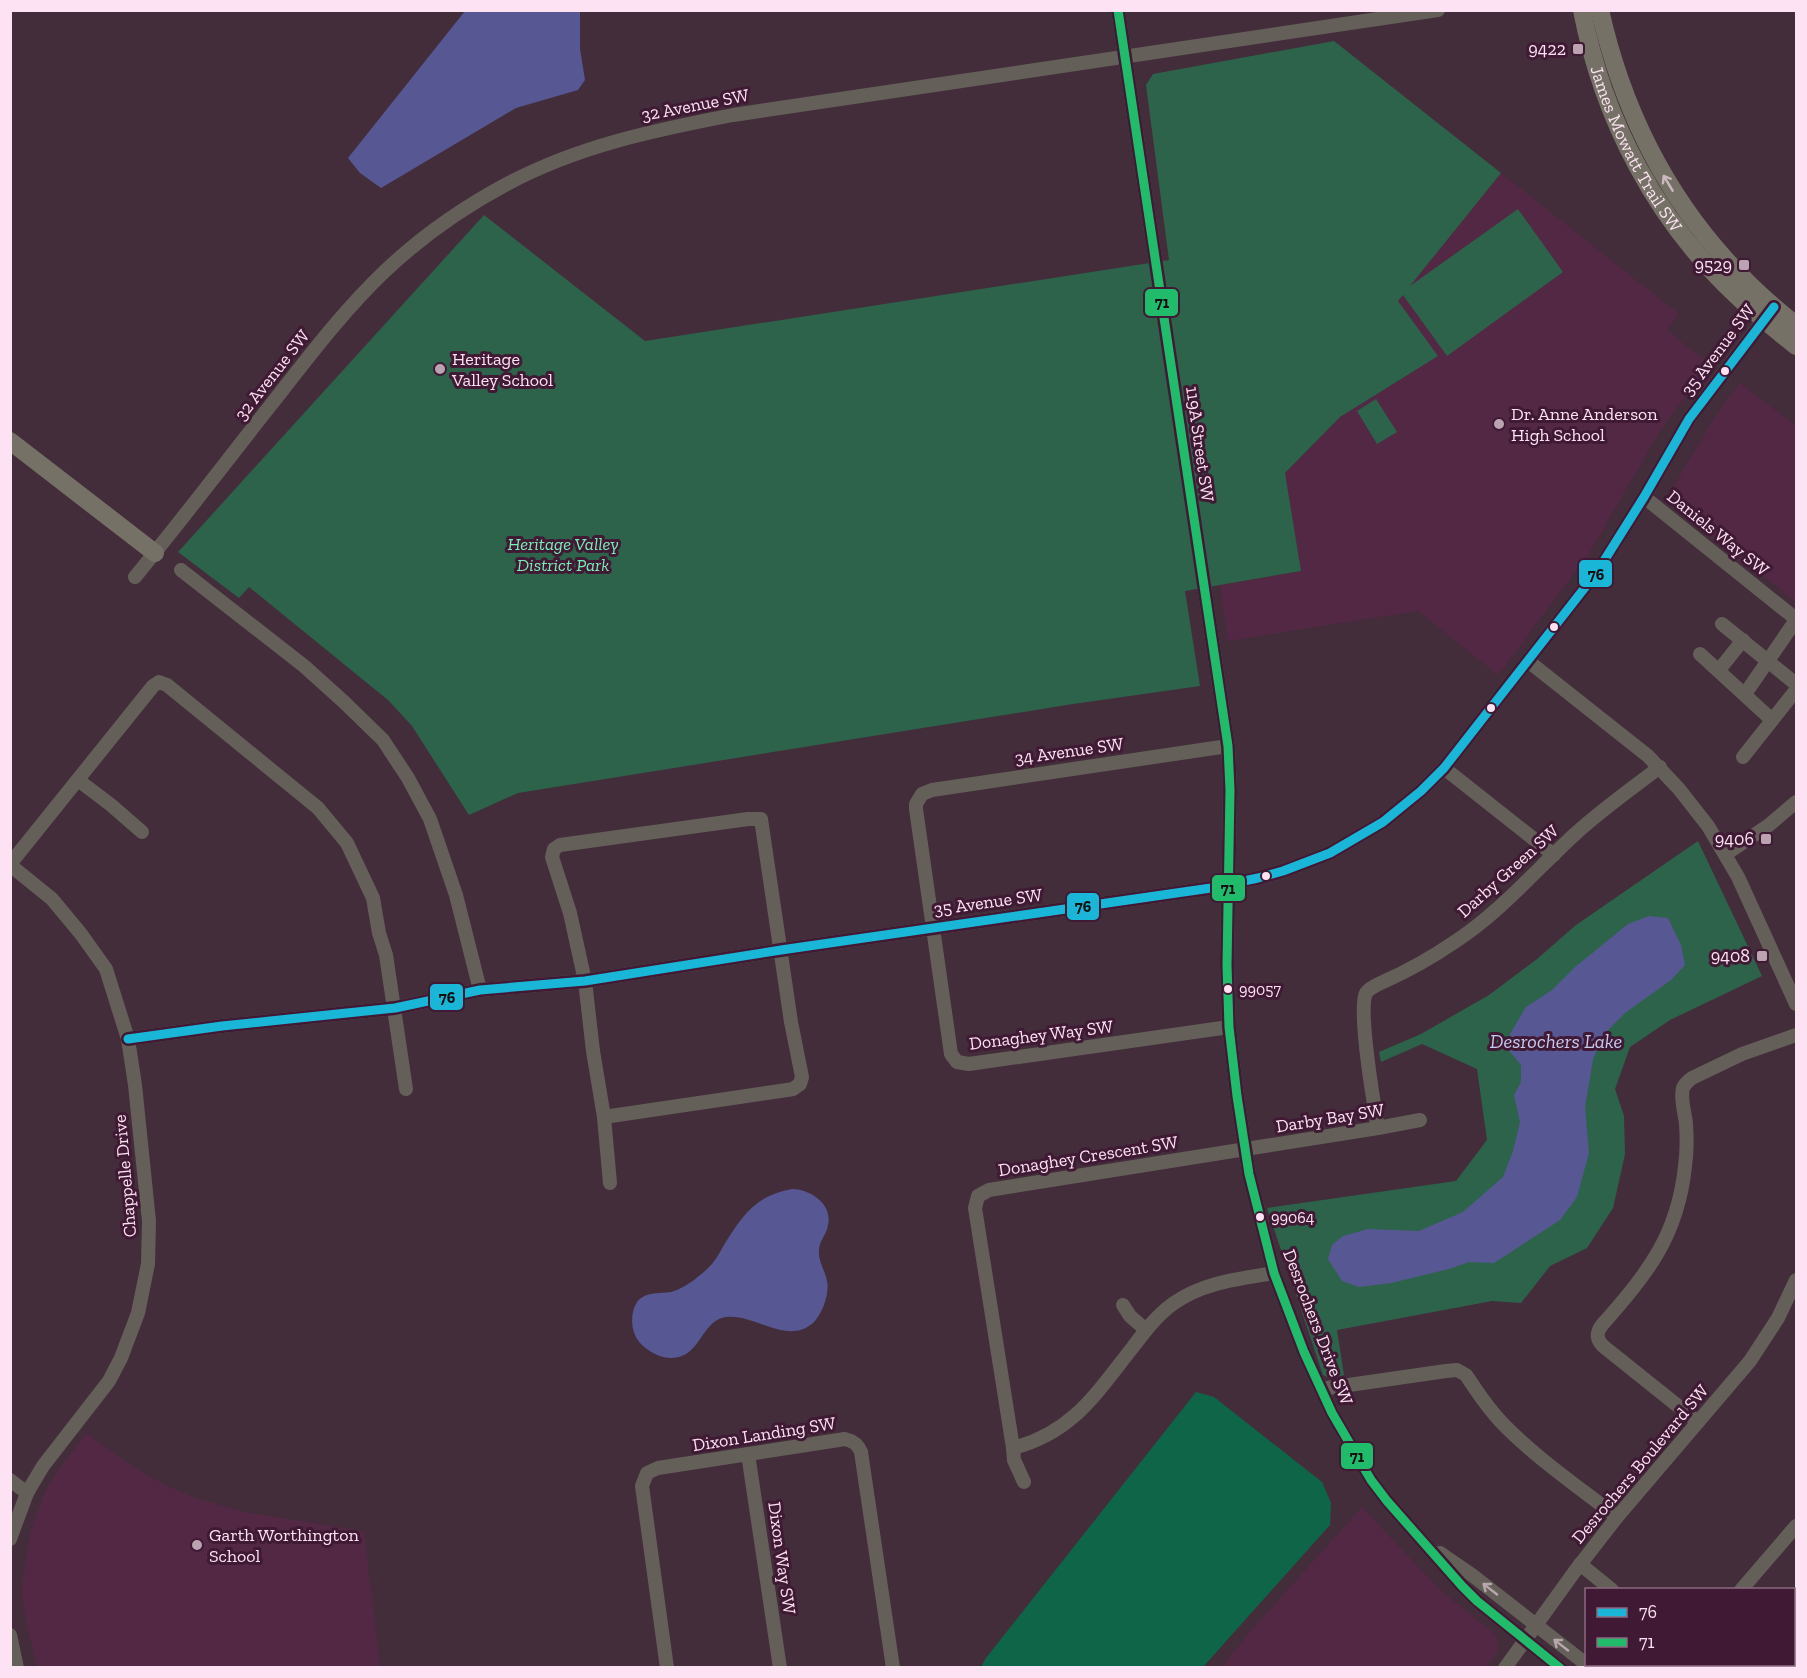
<svg xmlns="http://www.w3.org/2000/svg" width="1807" height="1678" font-family="'Zilla Slab',serif">
	<rect width="100%" height="100%" fill="#432d3b"/>
	<!-- built -->
	<g fill="#522844">
		<path d="M1501,173L1679,314L1667,330L1709,364L1660,431L1588,555L1498,675L1418,611L1228,641L1220,585L1301,571L1285,473L1340,417L1437,356L1398,301Z"/>
		<path d="M1740,383L1796,426V602L1666,499L1716,415Z"/>
		<path d="M86,1433L136,1469L167,1486L195,1498L245,1512L364,1531L380,1667H37L27,1626L23,1600V1581L30,1533L45,1492L56,1474Z"/>
		<path d="M1362,1507L1441,1591L1496,1635L1498,1651L1486,1667H1222L1249,1633Z"/>
	</g>
	<!-- green -->
	<g fill="#2d634b">
		<path d="M1334,41L1501,173L1410,286L1518,209L1563,272L1447,356L1403,295L1398,301L1438,356L1340,417L1285,473L1301,571L1185,591L1200,686L1073,704L518,793L469,815L412,726L388,700L249,587L239,598L178,552L484,215L645,341L1169,260L1146,85L1153,74Z"/>
		<path d="M1376,399L1397,432L1377,444L1357,411Z"/>
		<path d="M1698,841L1762,976L1670,1020L1630,1047L1615,1089L1624,1116L1625,1154L1613,1208L1587,1248L1550,1266L1521,1303L1492,1301L1337,1330L1344,1375L1332,1379L1323,1375L1267,1208L1456,1181L1487,1140L1477,1069L1422,1044L1381,1062L1379,1052L1421,1034L1489,995L1537,959L1576,925Z"/>
	</g>
	<!-- forest -->
	<path fill="#0f6547" d="M1196,1392L1214,1397L1322,1482L1331,1503L1330,1525L1203,1667H981L986,1658Z"/>
	<!-- water -->
	<g fill="#575794">
		<path d="M465,11H580V49L585,80L578,90L516,108L381,188L360,173L348,158Z"/>
		<path d="M1649,916L1668,918L1681,945L1685,965L1671,980L1625,1013L1602,1036L1593,1060L1585,1107L1589,1153L1577,1197L1560,1220L1494,1263L1469,1262L1449,1269L1391,1283L1359,1287L1342,1281L1328,1259L1332,1245L1343,1236L1368,1229L1419,1231L1463,1212L1503,1177L1513,1151L1520,1122L1514,1095L1521,1082V1065L1510,1052V1034L1526,1007L1552,990L1574,968L1628,924Z"/>
		<path d="M792,1189C810,1189 833,1204 828,1225C827,1234 819,1241 819,1250C818,1262 825,1270 827,1281C830,1293 822,1315 813,1323C787,1346 754,1313 726,1317C707,1320 703,1340 690,1351C675,1364 654,1357 641,1344C631,1334 629,1315 637,1302C646,1291 659,1294 671,1292C683,1289 696,1279 706,1270C714,1263 719,1254 724,1245C743,1215 755,1196 792,1189Z"/>
	</g>
	<g fill="none" stroke-linecap="round" stroke-linejoin="round">
		<!-- minor -->
		<g stroke="#646059" stroke-width="14">
			<path d="M1118,10L1228,746L1230,790L1227,965L1229,1027L1237,1096L1249,1174L1274,1273L1304,1352L1332,1413L1371,1480L1387,1501L1462,1586L1477,1601L1560,1668"/>
			<path d="M1644,497L1796,619"/>
			<path d="M181,570L304,666L344,702L383,740L408,778L430,819L456,895L480,990"/>
			<path d="M135,577C181,521 225,463 270,406C307,359 342,312 385,271C421,237 464,207 507,184C578,146 655,130 733,115L1438,10"/>
			<path d="M1722,624L1796,684"/>
			<path d="M1700,654L1772,720"/>
			<path d="M1528,661L1648,756L1679,789L1708,826L1738,877L1796,1004"/>
			<path d="M1719,670L1743,640"/>
			<path d="M1745,694L1796,620"/>
			<path d="M1228,746L932,790L922,794L916,804V809L951,1054L957,1062L969,1064L1229,1027"/>
			<path d="M1743,757L1796,690"/>
			<path d="M1444,768L1554,855"/>
			<path d="M78,780L111,805L142,832"/>
			<path d="M748,819H761L791,1022L802,1077L800,1084L793,1089L787,1090L604,1117L593,1051L585,981L570,913L552,857L554,849L560,845Z"/>
			<path d="M1726,854L1769,825L1796,802"/>
			<path d="M10,864L153,686L159,682L167,685L318,808L347,843L373,898L379,933L386,955L406,1089"/>
			<path d="M10,865L52,899L81,934L106,969L128,1039L135,1085L149,1221L148,1264L138,1313L121,1358L109,1381L43,1466L27,1493L10,1539"/>
			<path d="M128,1039L222,1026L395,1008L480,990L585,981L781,950L1211,888L1258,878L1283,871L1330,853L1383,822L1421,791L1444,768L1597,572L1644,497L1689,419L1769,313"/>
			<path d="M604,1117L610,1183"/>
			<path d="M1378,1128C1374,1105 1358,1010 1366,993C1370,987 1379,984 1385,981C1410,970 1434,956 1456,941C1501,911 1535,871 1574,835C1601,810 1631,789 1660,767"/>
			<path d="M1274,1273C1239,1279 1204,1282 1174,1303C1157,1315 1145,1331 1133,1347C1097,1392 1073,1433 1013,1448L975,1208L978,1196L989,1190L1378,1128L1420,1120"/>
			<path d="M1123,1305L1130,1316L1146,1330"/>
			<path d="M1321,1389L1446,1371L1457,1370L1466,1375C1478,1393 1490,1411 1506,1427C1539,1460 1580,1488 1617,1517"/>
			<path d="M1698,1422L1603,1346C1596,1339 1596,1333 1602,1325C1647,1274 1678,1236 1685,1166C1687,1152 1687,1138 1686,1124C1685,1113 1680,1099 1683,1088C1685,1083 1688,1081 1692,1078L1742,1054L1796,1035"/>
			<path d="M1013,1448L1014,1460L1024,1482"/>
			<path d="M748,1454L780,1668"/>
			<path d="M10,1480L27,1493"/>
			<path d="M1440,1553L1472,1575L1586,1664"/>
			<path d="M1580,1564L1612,1590"/>
			<path d="M1741,1590L1796,1526"/>
			<path d="M10,1635L17,1668"/>
			<path d="M667,1668L642,1486L647,1473L658,1468L845,1439C853,1441 858,1444 861,1452L893,1668"/>
			<path d="M1505,1668L1575,1571L1617,1517L1750,1361L1778,1318L1796,1280"/>
		</g>
		<!-- major -->
		<g stroke="#767166" stroke-width="18">
			<path id="s1" d="M1582,10C1603,119 1656,220 1737,296C1756,314 1776,330 1796,346"/>
			<path d="M1600,10C1629,139 1692,244 1796,325"/>
			<path d="M10,441L155,553"/>
		</g>
		<defs>
			<path id="bus-1" d="M128,1039L222,1026L395,1008L480,990L585,981L781,950L1211,888L1258,878L1283,871L1330,853L1383,822L1421,791L1444,768L1597,572L1644,497L1689,419L1774,307"/>
			<path id="bus-2" d="M1118,10L1228,746L1230,790L1227,965L1229,1027L1237,1096L1249,1174L1274,1273L1304,1352L1332,1413L1371,1480L1387,1501L1462,1586L1477,1601L1560,1668"/>
		</defs>
		<!-- bus-1 casing -->
		<use href="#bus-1" stroke="#401a34" stroke-width="14"/>
		<!-- bus-2 casing -->
		<use href="#bus-2" stroke="#401a34" stroke-width="14"/>
		<!-- bus-1 -->
		<use href="#bus-1" stroke="#1ab6d8" stroke-width="9"/>
		<!-- bus-2 -->
		<use href="#bus-2" stroke="#20bc6c" stroke-width="9"/>
	</g>
	<!-- one-way arrows -->
	<defs><path id="oneway-shaft" d="M-6 0H5M1.5-3L5.5 0L1.5 3" fill="none" stroke-width="1.6" stroke-linecap="round" stroke-linejoin="round" transform="scale(1.5)"/></defs>
	<use stroke="#cdbac1" href="#oneway-shaft" transform="translate(1668 183) rotate(-121)"/>
	<g stroke="#b8a8ad">
		<use href="#oneway-shaft" transform="translate(1490 1589) rotate(-142)"/>
		<use href="#oneway-shaft" transform="translate(1561 1645) rotate(-142)"/>
	</g>
	<!-- markers -->
	<g fill="#bba3b2" stroke="#401a34" stroke-width="2">
		<rect x="1572" y="43" width="12" height="12" rx="3"/>
		<rect x="1738" y="259" width="12" height="12" rx="3"/>
		<circle cx="440" cy="369" r="6"/>
		<circle cx="1499" cy="424" r="6"/>
		<rect x="1760" y="833" width="12" height="12" rx="3"/>
		<rect x="1756" y="950" width="12" height="12" rx="3"/>
		<circle cx="197" cy="1545" r="6"/>
	</g>
	<g fill="#fce2f2" stroke="#401a34" stroke-width="2">
		<circle cx="1725" cy="371" r="5"/>
		<circle cx="1554" cy="627" r="5"/>
		<circle cx="1491" cy="708" r="5"/>
		<circle cx="1266" cy="876" r="5"/>
		<circle cx="1228" cy="989" r="5"/>
		<circle cx="1260" cy="1217" r="5"/>
	</g>
	<g text-anchor="middle" stroke-width="6" stroke-linejoin="round" paint-order="stroke">
		<!-- bus labels -->
		<g font-size="16" fill="#fce2f2" stroke="#401a34" text-anchor="start">
			<text x="1239" y="995">99057</text>
			<text x="1271" y="1223">99064</text>
		</g>
		<!-- poi labels -->
		<g font-size="18" fill="#fce2f2" stroke="#401a34" text-anchor="end">
			<text x="1566" y="55">9422</text>
			<text x="1732" y="271">9529</text>
			<text x="452" y="365" text-anchor="start">Heritage<tspan x="452" dy="21">Valley School</tspan></text>
			<text x="1511" y="420" text-anchor="start">Dr. Anne Anderson<tspan x="1511" dy="21">High School</tspan></text>
			<text x="1754" y="845">9406</text>
			<text x="1750" y="962">9408</text>
			<text x="209" y="1541" text-anchor="start">Garth Worthington<tspan x="209" dy="21">School</tspan></text>
		</g>
		<!-- street labels -->
		<g font-size="18" fill="#fce2f2" stroke="#401a34">
			<text transform="translate(695 105) rotate(-11)" y="6">32 Avenue SW</text>
			<text dy="6" stroke="none"><textPath href="#s1" startOffset="150">James Mowatt Trail SW</textPath></text>
			<text transform="translate(1718 350) rotate(-53)" y="6">35 Avenue SW</text>
			<text transform="translate(272 375) rotate(-52)" y="6">32 Avenue SW</text>
			<text transform="translate(1200 444) rotate(82)" y="6">119A Street SW</text>
			<text transform="translate(1718 533) rotate(39)" y="6">Daniels Way SW</text>
			<text transform="translate(1069 751) rotate(-8)" y="6">34 Avenue SW</text>
			<text transform="translate(1508 871) rotate(-42)" y="6">Darby Green SW</text>
			<text transform="translate(988 902) rotate(-8)" y="6">35 Avenue SW</text>
			<text transform="translate(1041 1035) rotate(-7)" y="6">Donaghey Way SW</text>
			<text transform="translate(1330 1118) rotate(-9)" y="6">Darby Bay SW</text>
			<text transform="translate(1088 1156) rotate(-9)" y="6">Donaghey Crescent SW</text>
			<text transform="translate(125 1176) rotate(-95)" y="6">Chappelle Drive</text>
			<text transform="translate(1318 1327) rotate(69)" y="6">Desrochers Drive SW</text>
			<text transform="translate(764 1434) rotate(-9)" y="6">Dixon Landing SW</text>
			<text transform="translate(1640 1464) rotate(-50)" y="6">Desrochers Boulevard SW</text>
			<text transform="translate(782 1558) rotate(82)" y="6">Dixon Way SW</text>
		</g>
		<!-- park labels -->
		<g font-size="18" font-style="italic" fill="#79eeb6" stroke="#401a34">
			<text x="563" y="550">Heritage Valley<tspan x="563" dy="21">District Park</tspan></text>
		</g>
		<!-- water labels -->
		<g font-size="20" font-style="italic" fill="#c6caf0" stroke="#401a34">
			<text x="1556" y="1048">Desrochers Lake</text>
		</g>
	</g>
	<g stroke="#401a34" stroke-width="2">
		<rect x="1144" y="288" width="35" height="29" rx="6" fill="#20bc6c"/>
		<rect x="1578" y="559" width="35" height="29" rx="6" fill="#1ab6d8"/>
		<rect x="1211" y="874" width="35" height="28" rx="6" fill="#20bc6c"/>
		<rect x="1066" y="892" width="34" height="29" rx="6" fill="#1ab6d8"/>
		<rect x="429" y="983" width="35" height="28" rx="6" fill="#1ab6d8"/>
		<rect x="1340" y="1442" width="34" height="28" rx="6" fill="#20bc6c"/>
	</g>
	<g font-size="16" text-anchor="middle" font-weight="bold" fill="#111">
		<text x="1162" y="308">71</text>
		<text x="1596" y="580">76</text>
		<text x="1228" y="894">71</text>
		<text x="1083" y="912">76</text>
		<text x="447" y="1003">76</text>
		<text x="1357" y="1462">71</text>
	</g>
	<!-- border -->
	<rect width="1807" height="1678" fill="none" stroke="#fce2f2" stroke-width="24"/>
	<!-- legend -->
	<rect x="1585" y="1588" width="210" height="78" fill="#401a34" stroke="#8b6a80" stroke-width="1.5"/>
	<rect x="1597" y="1608" width="30" height="9" fill="#1ab6d8" stroke="#8b6a80" stroke-width="1.5"/>
	<text x="1639" y="1618" font-size="18" fill="#fce2f2">76</text>
	<rect x="1597" y="1638" width="30" height="9" fill="#20bc6c" stroke="#8b6a80" stroke-width="1.5"/>
	<text x="1639" y="1648" font-size="18" fill="#fce2f2">71</text>
</svg>
